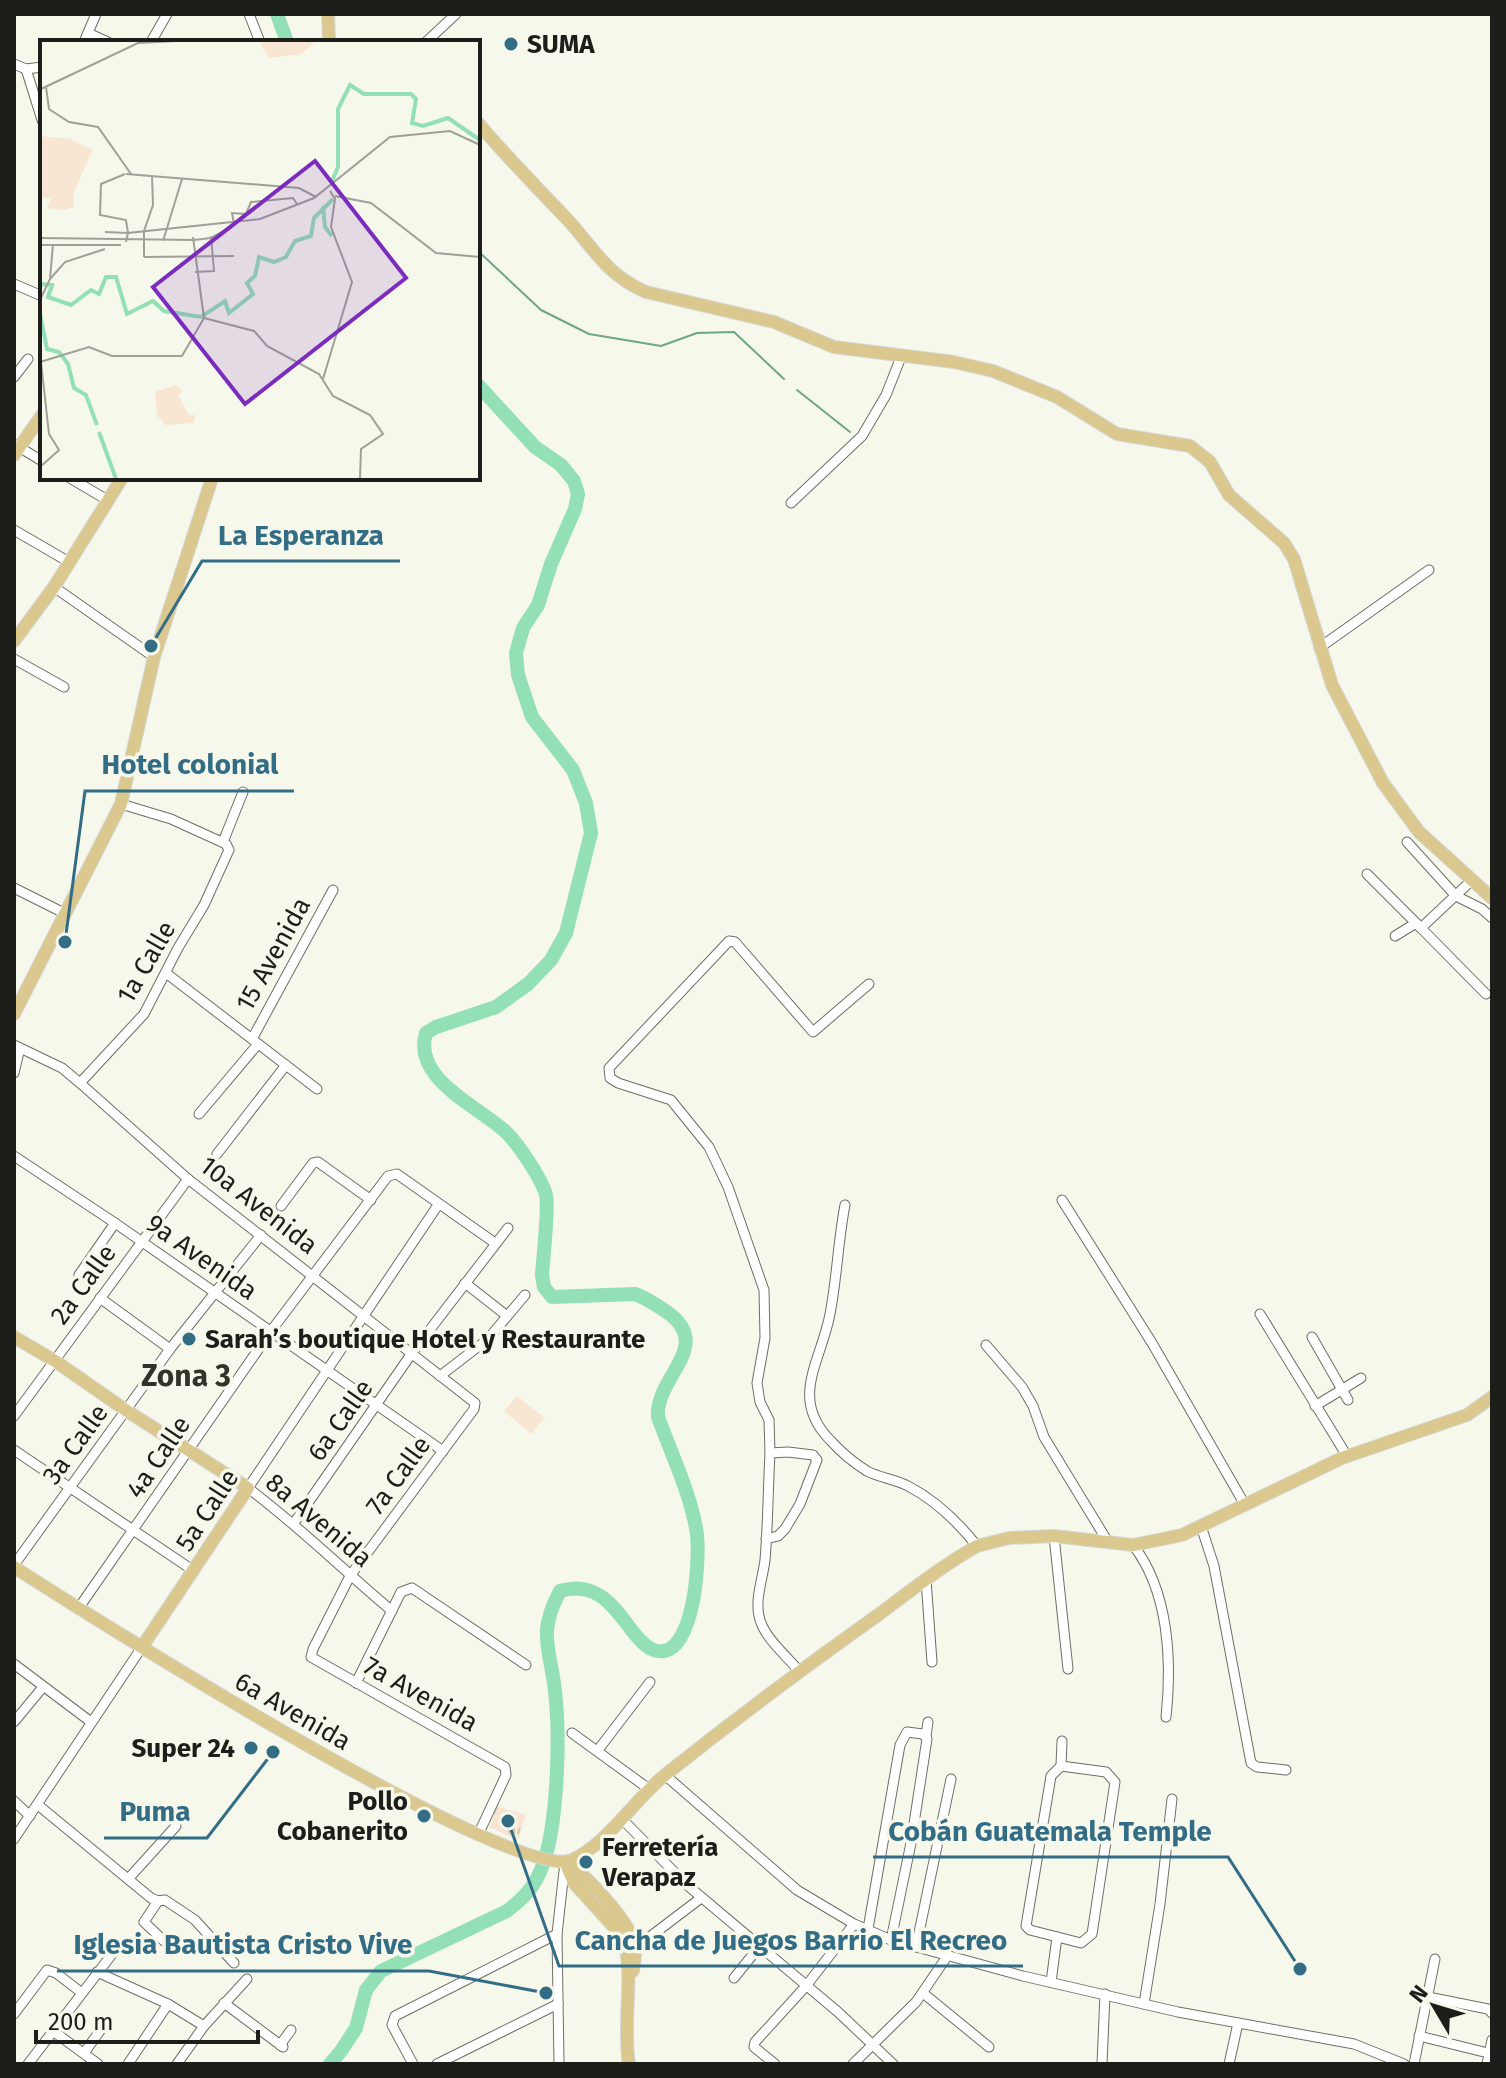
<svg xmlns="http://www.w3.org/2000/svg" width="1506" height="2078" font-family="'Fira Sans',sans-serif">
	<defs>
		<pattern id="park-tufts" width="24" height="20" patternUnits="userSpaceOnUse" patternTransform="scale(2)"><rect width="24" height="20" fill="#f9e6d2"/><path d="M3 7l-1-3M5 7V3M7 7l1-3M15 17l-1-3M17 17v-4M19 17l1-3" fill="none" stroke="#d5c5b4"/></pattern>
	</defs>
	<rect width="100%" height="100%" fill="#f6f8ec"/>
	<!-- park -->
	<path fill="url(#park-tufts)" d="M497,1806L526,1815L518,1840L489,1827Z"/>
	<!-- pitch -->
	<path fill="#f9e6d2" d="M517,1396L545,1418L531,1434L504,1411Z"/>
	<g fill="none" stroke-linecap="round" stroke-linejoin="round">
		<!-- stream -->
		<g stroke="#70a688" stroke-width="2">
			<path d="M478,251L541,310L589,334L661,346L697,333L734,332L784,379"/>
			<path d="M797,390L850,432"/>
		</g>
		<!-- river -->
		<g stroke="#93e0b7" stroke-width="14">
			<path d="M277,14L287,42"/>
			<path d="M330,2064L341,2051L356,2028L366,1990L381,1971L507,1911C519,1902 529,1893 536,1880C559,1841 560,1736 555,1691C550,1647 537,1634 560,1591C615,1574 627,1645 657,1651C696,1658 701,1551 696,1528C689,1490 671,1453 658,1417C655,1377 715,1346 667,1312C656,1305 647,1298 635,1294L552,1297L544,1287L542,1275C543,1258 549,1209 546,1195C542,1179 518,1144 506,1132C478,1106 412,1079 426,1033L436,1027L496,1007L528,984L551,960L566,933L591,833L586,803L573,770L532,717L518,675L516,653L523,628L538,605L551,564L575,509L578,494L574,481L561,465L535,447L478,385"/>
		</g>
		<defs>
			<g id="minor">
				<path d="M249,14L260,42"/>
				<path d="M88,33L108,42"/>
				<path d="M84,42L96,14"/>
				<path d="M151,42L167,14"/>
				<path d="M426,42L456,14"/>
				<path d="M14,64L26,69L42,67"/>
				<path d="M26,69L42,120"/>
				<path d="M14,284L42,296"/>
				<path d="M14,377L28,359"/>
				<path d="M14,444L42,461"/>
				<path d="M70,478L109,501"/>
				<path d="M791,503L862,436L886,395L901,357"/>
				<path d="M14,530L69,562"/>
				<path d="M54,587L154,657"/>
				<path d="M1319,648L1429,570"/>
				<path d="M14,659L64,687"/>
				<path d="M223,842L243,792"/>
				<path d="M1407,842L1456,896L1482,909L1492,918"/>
				<path d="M1367,874L1421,928L1472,880"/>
				<path d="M14,888L66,914"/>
				<path d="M1395,936L1416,923L1486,994"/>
				<path d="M166,973L317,1089"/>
				<path d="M252,1039L333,890"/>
				<path d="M14,1045L62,1068L80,1083L188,1179L475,1403L474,1409L350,1576L313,1649L311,1657L505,1767L506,1775L478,1835"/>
				<path d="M14,1073L20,1048"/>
				<path d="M80,1083L144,1014L178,948L204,905L229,850L226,844L171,819L121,804"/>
				<path d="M199,1114L258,1044"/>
				<path d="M217,1154L286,1065"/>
				<path d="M14,1156L115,1223L443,1451"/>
				<path d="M1062,1200L1152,1343L1245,1505"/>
				<path d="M845,1205C838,1241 837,1278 830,1314C821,1362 789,1398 830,1440C840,1451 854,1463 867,1471C880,1478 895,1479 908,1486C935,1500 958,1522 977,1546"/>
				<path d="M281,1206L313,1163L318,1162L371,1200"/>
				<path d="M79,1275L115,1223"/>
				<path d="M465,1283L507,1316"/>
				<path d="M100,1298L170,1349"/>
				<path d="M1260,1314L1347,1456"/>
				<path d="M1312,1337L1348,1400"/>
				<path d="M986,1345L1022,1387L1033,1406L1044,1437L1108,1542"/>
				<path d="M440,1376L488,1339L525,1295"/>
				<path d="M1315,1406L1361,1378"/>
				<path d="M14,1416L188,1179"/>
				<path d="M14,1450L194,1571"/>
				<path d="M770,1453L769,1420L760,1402L757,1383L765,1338L764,1290L728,1187L709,1147L671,1100L618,1083L610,1078L609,1068L729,941L735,942L813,1032L869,984"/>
				<path d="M294,1523L412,1353L508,1228"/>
				<path d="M1201,1526L1214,1566L1251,1763L1257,1767L1286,1770"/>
				<path d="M1054,1536L1068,1669"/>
				<path d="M766,1539L778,1536L785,1529L800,1504L817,1460L813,1455L788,1452L770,1453C768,1489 768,1525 765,1560C763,1577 755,1599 759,1616C763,1637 786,1655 799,1671"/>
				<path d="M1133,1545C1169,1591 1172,1661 1166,1717"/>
				<path d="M14,1565L170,1349L261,1235"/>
				<path d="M926,1580L932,1662"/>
				<path d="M78,1609L271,1331L388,1176L397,1174L495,1243"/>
				<path d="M392,1611C343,1570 299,1526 248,1488L438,1205"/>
				<path d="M14,1664L91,1722"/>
				<path d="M356,1683L401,1592L412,1588L526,1665"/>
				<path d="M14,1722L43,1687"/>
				<path d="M572,1733L649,1789"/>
				<path d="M926,1736L928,1722"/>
				<path d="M598,1750L650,1682"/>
				<path d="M1061,1766L1106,1772L1115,1782L1092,1934L1081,1943L1030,1930L1026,1926L1051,1776Z"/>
				<path d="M1061,1766L1062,1741"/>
				<path d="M665,1775L797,1890L854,1924L891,1940L1023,1976L1178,2012L1354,2044L1404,2064"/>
				<path d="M14,1801L30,1816"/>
				<path d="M38,1805L151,1898L158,1901L165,1900L195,1920L234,1963"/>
				<path d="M621,1818L687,1885L838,2012L893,2064"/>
				<path d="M14,1839L142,1647"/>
				<path d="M129,1878L176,1826"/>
				<path d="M158,1901L144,1922L164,1941"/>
				<path d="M868,1929L900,1745L907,1732L923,1734L927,1739L911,1843L891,1940"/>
				<path d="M631,1945L647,1939L701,1898"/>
				<path d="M916,1947L951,1779"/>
				<path d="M97,1972L168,2004L204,2026"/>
				<path d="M734,1978L759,1947"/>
				<path d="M1051,1982L1057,1937"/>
				<path d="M923,1993L989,2047"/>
				<path d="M1428,1997L1488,2009L1492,2013"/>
				<path d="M224,2003L283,2047"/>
				<path d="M1144,2004L1160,1904L1172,1799"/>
				<path d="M14,2014L47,1970L56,1973L82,1993"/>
				<path d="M53,2031L98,2064"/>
				<path d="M1419,2036L1492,2054"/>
				<path d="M280,2045L291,2030"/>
				<path d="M84,2053L107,2021"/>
				<path d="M28,2064L116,1949"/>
				<path d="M128,2064L168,2004"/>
				<path d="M177,2064L204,2026L247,1979"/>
				<path d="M413,2064L392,2025L395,2016L557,1934"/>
				<path d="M437,2064L558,2004"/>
				<path d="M559,2064L557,1934L565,1862"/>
				<path d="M775,2064L754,2047L755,2042L806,1986L854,1924"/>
				<path d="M853,2064L916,2002L948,1955"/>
				<path d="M1102,2064L1105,1994"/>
				<path d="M1229,2064L1238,2023"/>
				<path d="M1414,2064L1435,1959"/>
				<path d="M1487,2064L1492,2040"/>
			</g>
			<g id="major">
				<path d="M328,14L329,42"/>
				<path d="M478,123C506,156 536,187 566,218C595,249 605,274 646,292L774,322L834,347L954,362L993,371L1057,397L1117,434L1190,446L1210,462L1229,495L1284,543L1294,559L1332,685L1383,783L1419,832L1492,898"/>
				<path d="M14,455L42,415"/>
				<path d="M14,641L54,587L122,478"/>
				<path d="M14,1014L121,804L154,657L212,478"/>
				<path d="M14,1337L55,1361L127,1411L248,1488L142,1647"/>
				<path d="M14,1567C85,1613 513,1884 572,1860C607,1844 635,1799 665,1775C735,1719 806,1666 878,1615C910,1591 942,1566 977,1546L1009,1538L1054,1536L1133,1545L1182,1535L1342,1458L1467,1415L1492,1397"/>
				<path d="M565,1862L574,1883L623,1937C635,1973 622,2023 629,2064"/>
				<path d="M568,1863C587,1877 631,1922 635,1946C636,1954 634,1963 633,1971"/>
			</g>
		</defs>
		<!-- minor casing -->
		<use href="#minor" stroke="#6d6f65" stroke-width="11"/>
		<!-- major casing -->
		<use href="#major" stroke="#d6d6d6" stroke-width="14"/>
		<!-- minor -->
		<use href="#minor" stroke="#fff" stroke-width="9"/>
		<!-- major -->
		<use href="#major" stroke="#dac88e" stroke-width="12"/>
	</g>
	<!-- markers -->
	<g fill="#326c85" stroke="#f6f8ec" stroke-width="3">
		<circle cx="511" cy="44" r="8"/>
		<circle cx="189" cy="1339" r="8"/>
		<circle cx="251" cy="1748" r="8"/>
		<circle cx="424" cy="1816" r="8"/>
		<circle cx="586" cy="1862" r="8"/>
	</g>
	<g text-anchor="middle" stroke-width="7" stroke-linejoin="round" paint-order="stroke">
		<!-- poi labels -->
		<g font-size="26" font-weight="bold" fill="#1d1e19" stroke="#f6f8ec" text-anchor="start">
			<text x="527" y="53">SUMA</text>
			<text x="205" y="1348">Sarah’s boutique Hotel y Restaurante</text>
			<text x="235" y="1757" text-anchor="end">Super 24</text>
			<text x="408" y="1810" text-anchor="end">Pollo<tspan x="408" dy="30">Cobanerito</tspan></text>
			<text x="602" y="1856">Ferretería<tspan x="602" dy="30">Verapaz</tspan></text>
		</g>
		<!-- street labels -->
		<g font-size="26" fill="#1d1e19" stroke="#f6f8ec">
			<text transform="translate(273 954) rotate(-61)" y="9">15 Avenida</text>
			<text transform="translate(146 962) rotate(-60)" y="9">1a Calle</text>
			<text transform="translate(259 1205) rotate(38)" y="9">10a Avenida</text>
			<text transform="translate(202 1257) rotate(35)" y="9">9a Avenida</text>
			<text transform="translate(83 1284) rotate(-54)" y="9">2a Calle</text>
			<text transform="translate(340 1420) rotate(-55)" y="9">6a Calle</text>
			<text transform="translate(75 1444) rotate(-54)" y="9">3a Calle</text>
			<text transform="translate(158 1457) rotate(-56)" y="9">4a Calle</text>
			<text transform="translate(398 1475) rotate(-54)" y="9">7a Calle</text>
			<text transform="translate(207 1510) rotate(-57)" y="9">5a Calle</text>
			<text transform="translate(319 1520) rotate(40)" y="9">8a Avenida</text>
			<text transform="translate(421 1694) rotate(29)" y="9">7a Avenida</text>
			<text transform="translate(293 1711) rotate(30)" y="9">6a Avenida</text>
		</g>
		<!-- quarter labels -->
		<g font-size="30" font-weight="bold" fill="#32342a" stroke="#f6f8ec">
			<text x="186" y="1386">Zona 3</text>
		</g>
	</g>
	<!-- overview -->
	<g transform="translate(40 40)">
		<rect width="440" height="440" fill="#f6f8ec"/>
		<path d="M0,96L30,99L52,110L33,155L34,166L25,170L7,168L11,159L0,157Z" fill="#f9e6d2"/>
		<path d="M136,345L143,350L138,355L149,375H155L154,383L125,385L117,375L115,352Z" fill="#f9e6d2"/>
		<path d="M219,1H276L261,14L229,18Z" fill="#f9e6d2"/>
		<path fill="none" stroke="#93e0b7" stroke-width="4" d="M292,141L298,127V69L310,45L324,54H371L376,59L372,83L383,86L408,78L440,100M283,166L285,187L292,196M0,244L12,245L8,257L31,265L51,250L59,254L66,237H76L87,274L113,261L124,271L161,277L185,261L189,273L213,254L207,243L215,236L219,217L234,222L246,217L255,201L271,196L274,178L293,159M0,274L7,309L19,312L28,324L34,348L46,355L57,385M59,392L76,439"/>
		<path fill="none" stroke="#9fa198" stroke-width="2" d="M6,47L9,69L29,82L58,87L91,134M1,49L98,3L138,1M86,134L259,148L276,157M295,156L331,163L396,213L440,217M194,184L192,173L206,174L211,162L253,158L257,164M65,192L88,193L86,180L60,175L61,144L85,134M153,197L164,278M0,198L154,200L171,198L193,186M123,201L142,139M86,202L88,193L220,179L274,158L350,97L410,91L440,105M0,205H81M104,217L194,216M104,217V191L113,165L112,136M155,232L174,231L171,196M10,239L25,222L65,209M0,260L10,239L13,204M164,278L214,291L227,306L279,334L293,356L330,375L343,394L321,409L320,439M142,316L164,278M0,322L49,307L72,316H142M283,339L312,242L291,187L295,159L290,151M0,427L19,410L9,394L1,322"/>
		<path fill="#7b2cbf" fill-opacity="0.15" stroke="#7b2cbf" stroke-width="4" d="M275,121L366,238L205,364L113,247Z"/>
		<rect width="440" height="440" fill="none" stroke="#1d1e19" stroke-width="4"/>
	</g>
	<!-- callouts -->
	<path fill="none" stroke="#326c85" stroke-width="3" d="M151 646L202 561H400M65 942L85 791H294M273 1752L207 1838H104M1300 1969L1228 1857H873M508 1821L559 1966H1023M546 1993L429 1971H57"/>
	<g fill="#326c85" stroke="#f6f8ec" stroke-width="3">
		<circle cx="151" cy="646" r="8"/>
		<circle cx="65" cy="942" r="8"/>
		<circle cx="273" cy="1752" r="8"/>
		<circle cx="1300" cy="1969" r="8"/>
		<circle cx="508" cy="1821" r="8"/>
		<circle cx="546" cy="1993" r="8"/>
	</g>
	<g font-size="28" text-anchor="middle" font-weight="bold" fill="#326c85" stroke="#f6f8ec" stroke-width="7" stroke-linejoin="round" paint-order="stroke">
		<text x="301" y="545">La Esperanza</text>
		<text x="190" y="774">Hotel colonial</text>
		<text x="155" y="1821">Puma</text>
		<text x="1050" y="1841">Cobán Guatemala Temple</text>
		<text x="791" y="1950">Cancha de Juegos Barrio El Recreo</text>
		<text x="243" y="1954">Iglesia Bautista Cristo Vive</text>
	</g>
	<!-- border -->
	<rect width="1506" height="2078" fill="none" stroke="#1d1e19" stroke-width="32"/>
	<!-- north arrow -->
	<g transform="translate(1434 2006) rotate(308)" stroke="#f6f8ec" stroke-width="6" paint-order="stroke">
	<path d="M0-6L14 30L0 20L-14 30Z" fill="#1d1e19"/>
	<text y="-12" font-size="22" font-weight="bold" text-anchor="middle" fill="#1d1e19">N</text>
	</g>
	<!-- scale -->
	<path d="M36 2030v12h222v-12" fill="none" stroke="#1d1e19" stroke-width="4"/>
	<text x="48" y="2030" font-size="24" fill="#1d1e19" stroke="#f6f8ec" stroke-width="6" paint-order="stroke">200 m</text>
</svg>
